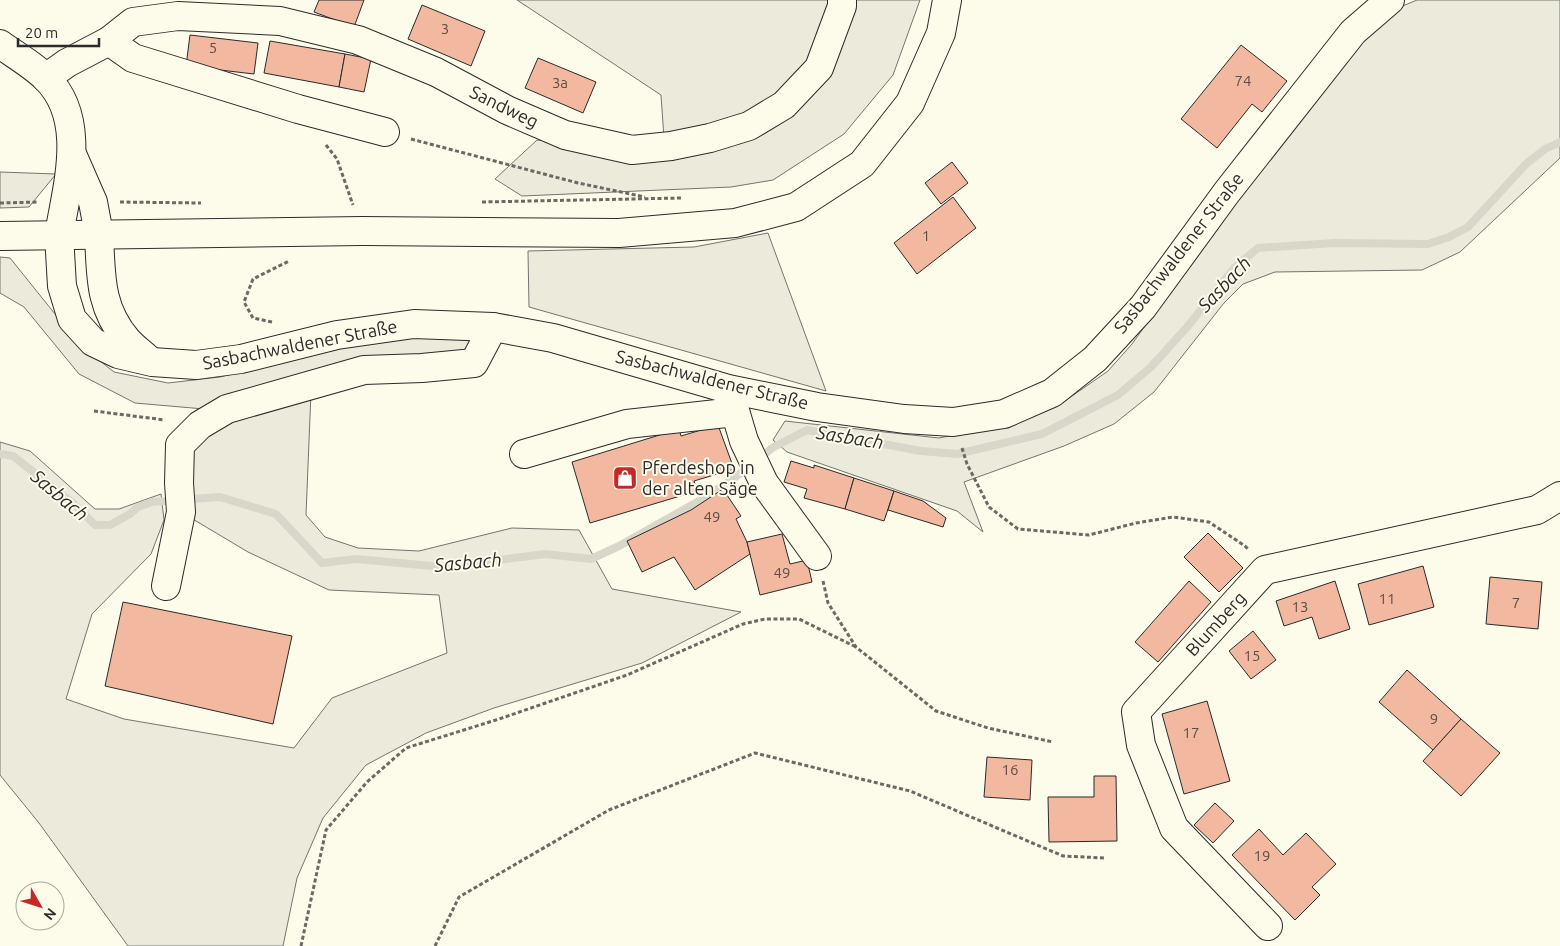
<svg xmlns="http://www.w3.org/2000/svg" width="1560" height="946" font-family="Ubuntu,sans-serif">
	<rect width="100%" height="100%" fill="#fdfbea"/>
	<!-- green -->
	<g fill="#ecebdb" stroke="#74746e">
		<path d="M517,0H920L893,75L844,134L773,180L731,187L522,196L495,179L537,140L665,153L661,95Z"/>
		<path d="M1417,0H1560V158L1460,252L1422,270L1275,272L1243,284L1224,303L1154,392L1114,424L1064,446L964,482L983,532L957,511L787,452L773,440L785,421L939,438L980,430L1062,403L1108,371L1132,344L1236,199L1361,39L1393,10Z"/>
		<path d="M0,172L56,174L29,207L0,208Z"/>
		<path d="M768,233L826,391L529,307L528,251L694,247Z"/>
		<path d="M0,257L10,258L80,345L114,372L168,383L220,377L359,343L414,334L478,337L460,353L204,409L135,403L79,374L24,307L0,293Z"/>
		<path d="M311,392L306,515L325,537L358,548L419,551L512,528L579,530L612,589L741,612L642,663L494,708L426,733L366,765L323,818L297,878L283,946H128L39,823L0,775V442L30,451L95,509H119L161,494L164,520L151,554L92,614L66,699L124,719L294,748L332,698L447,653L439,595L329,590L248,552L186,515L187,452L208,423Z"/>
	</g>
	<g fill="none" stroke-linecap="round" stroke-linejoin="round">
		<!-- stream -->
		<g stroke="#d8d7c9" stroke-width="8">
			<path d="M0,454L13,456L74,504L95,525H110L130,514L138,507L152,502L220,497L276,514L322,563L356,559L443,567L545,554L591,559L619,546L699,501L730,481L750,466"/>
			<path d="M759,459L772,448L807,430L921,451L957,454L1042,434L1118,395L1151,367L1188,326L1235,267L1258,248L1334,243L1428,244L1449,237L1468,227L1526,164L1545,149L1560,142"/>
		</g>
	</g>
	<!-- building -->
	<g fill="#f2b8a0" stroke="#2b2b2b">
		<path d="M319,0H364L354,27L314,12Z"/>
		<path d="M422,5L485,31L471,66L408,39Z"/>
		<path d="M190,35L258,43L254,74L186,66Z"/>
		<path d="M270,41L345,54L339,87L264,73Z"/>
		<path d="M1241,45L1287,81L1262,112L1252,104L1217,148L1181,119Z"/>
		<path d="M345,54L371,59L364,92L339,87Z"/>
		<path d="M538,58L596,82L583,113L525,88Z"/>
		<path d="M952,162L968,183L941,204L925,183Z"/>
		<path d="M953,197L976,228L917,274L894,243Z"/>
		<path d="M718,425L734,469L694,481L697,491L590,523L572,462L679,429L681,436Z"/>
		<path d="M791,461L814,468V465L854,478L845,509L804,498L807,489L784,482Z"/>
		<path d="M854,478L894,491L884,521L845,509Z"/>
		<path d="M723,489L741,516L736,519L747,542L750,554L695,590L674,557L642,572L627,541L691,510Z"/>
		<path d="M894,491L923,501L946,518L943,527L888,510Z"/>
		<path d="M1208,533L1243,568L1219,592L1184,557Z"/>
		<path d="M782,534L790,564L807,560L812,582L760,595L747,542Z"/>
		<path d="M1423,566L1434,607L1369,625L1358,584Z"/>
		<path d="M1490,577L1542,582L1538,629L1486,624Z"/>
		<path d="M1189,581L1211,602L1158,662L1135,642Z"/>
		<path d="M1335,581L1350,629L1319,639L1312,617L1284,626L1276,601Z"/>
		<path d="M123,602L292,636L273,724L105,686Z"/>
		<path d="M1253,631L1276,660L1251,679L1229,651Z"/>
		<path d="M1407,670L1461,719L1433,750L1379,702Z"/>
		<path d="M1207,701L1230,781L1184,794L1162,714Z"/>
		<path d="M1461,719L1500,753L1461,796L1423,761Z"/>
		<path d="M987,757L1032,760L1030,800L984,797Z"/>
		<path d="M1094,776H1116L1117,841L1049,842L1048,797H1094Z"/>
		<path d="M1215,803L1234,821L1213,843L1194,825Z"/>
		<path d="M1259,829L1283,855L1306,833L1336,864L1312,887L1320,895L1295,920L1232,855Z"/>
	</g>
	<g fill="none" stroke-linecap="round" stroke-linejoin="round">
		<defs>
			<g id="minor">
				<path d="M109,41L133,58L298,109L385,132"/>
				<path d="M0,44C15,55 33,65 46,78C88,119 67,185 59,235"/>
				<path d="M46,78L67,63L109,41L133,22L178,16L280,21L358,40L436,72L507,110L565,135L632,150L671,146L710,138L749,126L784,105L819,68L842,6V0"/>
				<path d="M72,154L93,202L99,234"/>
				<path d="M730,394L744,441L764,483L817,556"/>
				<path d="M524,454L627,424L735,412"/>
				<path d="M166,586L181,512L179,483L180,445L200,425L227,409L364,370L422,368L474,363L493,327"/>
				<path d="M1268,926L1174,828L1141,745L1136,712L1265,570L1537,510L1560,496"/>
			</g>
			<g id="major">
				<path d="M99,234C101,275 99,307 127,340C134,348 143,354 150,361"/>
				<path d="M59,235L62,286L72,319L93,342L118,354L152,362L196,365L241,359L337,335L414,324L493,327L553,338L728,389L817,407L904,419L953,422L1004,414L1052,393L1095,359L1143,307L1227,192L1353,32L1390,0"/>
				<path d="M0,236L362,231L619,233L735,223L796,207L862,164L910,103L941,33L947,0"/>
			</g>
		</defs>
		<!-- minor casing -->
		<use href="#minor" stroke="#2b2b2b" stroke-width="30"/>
		<!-- major casing -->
		<use href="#major" stroke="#2b2b2b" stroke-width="30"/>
		<!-- path -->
		<g stroke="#6a6964" stroke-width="3" stroke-dasharray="4 2.5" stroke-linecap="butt">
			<path d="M411,139L578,183L645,197"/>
			<path d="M326,145L337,159L353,205"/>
			<path d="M120,202L201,203"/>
			<path d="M482,202L681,198"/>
			<path d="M0,203L39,202"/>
			<path d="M272,322L253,318L244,302L253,279L289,261"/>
			<path d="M94,411L165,420"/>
			<path d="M962,448L967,464L989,507L1018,529L1089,535L1136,523L1173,517L1209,522L1245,546L1249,550"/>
			<path d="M823,581L828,603L856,647L936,711L988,728L1053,742"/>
			<path d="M301,946L326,830L367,782L406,748L499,719L627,675L743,624L765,619H799L856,647"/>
			<path d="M435,946L459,897L609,810L755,753L910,791L1063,856L1104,858"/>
		</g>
		<!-- minor -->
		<use href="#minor" stroke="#fdfbea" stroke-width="28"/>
		<!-- major -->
		<use href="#major" stroke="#fdfbea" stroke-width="28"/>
	</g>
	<!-- icons -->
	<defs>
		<symbol id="shop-square" viewBox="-11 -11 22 22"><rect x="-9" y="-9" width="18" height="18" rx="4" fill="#c62828" stroke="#fdfbea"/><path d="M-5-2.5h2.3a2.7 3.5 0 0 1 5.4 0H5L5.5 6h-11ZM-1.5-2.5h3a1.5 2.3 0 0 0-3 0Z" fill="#fff"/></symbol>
	</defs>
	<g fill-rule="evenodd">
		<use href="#shop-square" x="611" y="464" width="28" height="28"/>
	</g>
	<g text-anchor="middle" stroke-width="4" stroke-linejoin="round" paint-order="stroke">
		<!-- number labels -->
		<g font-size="15" fill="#5d4e48">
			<text x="445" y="34">3</text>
			<text x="213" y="53">5</text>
			<text x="1243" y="86">74</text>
			<text x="560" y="88">3a</text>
			<text x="926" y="241">1</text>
			<text x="712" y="522">49</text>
			<text x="782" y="578">49</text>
			<text x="1387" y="604">11</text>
			<text x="1516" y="608">7</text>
			<text x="1300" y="612">13</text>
			<text x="1252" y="661">15</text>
			<text x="1434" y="724">9</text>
			<text x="1191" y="738">17</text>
			<text x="1010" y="775">16</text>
			<text x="1262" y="861">19</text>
		</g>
		<!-- street labels -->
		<g font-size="18" fill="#2b2b2b" stroke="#fdfbea">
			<text transform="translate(504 107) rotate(26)" y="6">Sandweg</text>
			<text transform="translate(1179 253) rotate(-52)" y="6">Sasbachwaldener Straße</text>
			<text transform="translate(300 345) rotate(-11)" y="6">Sasbachwaldener Straße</text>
			<text transform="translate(712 380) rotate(14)" y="6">Sasbachwaldener Straße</text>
			<text transform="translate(1216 624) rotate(-48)" y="6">Blumberg</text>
		</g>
		<!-- poi labels -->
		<g font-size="18" fill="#2b2b2b" stroke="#fdfbea" text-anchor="start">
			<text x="642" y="474">Pferdeshop in<tspan x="642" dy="21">der alten Säge</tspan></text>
		</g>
		<!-- water labels -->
		<g font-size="19" font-style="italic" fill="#2b2b2b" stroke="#fdfbea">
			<text transform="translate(1224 284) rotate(-47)" y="7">Sasbach</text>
			<text transform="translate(850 437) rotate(9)" y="7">Sasbach</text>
			<text transform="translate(60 495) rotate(40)" y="7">Sasbach</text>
			<text transform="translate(468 562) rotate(-5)" y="7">Sasbach</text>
		</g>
	</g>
	<!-- north arrow -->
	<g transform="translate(40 906) rotate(129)"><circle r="24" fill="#fdfbea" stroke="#a9a89e"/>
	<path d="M0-4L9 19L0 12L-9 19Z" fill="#c62828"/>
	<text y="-8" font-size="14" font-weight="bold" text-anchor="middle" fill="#2b2b2b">N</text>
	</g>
	<!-- scale -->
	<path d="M18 38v8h81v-8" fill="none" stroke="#2b2b2b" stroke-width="2.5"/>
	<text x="25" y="38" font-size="15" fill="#2b2b2b" stroke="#fdfbea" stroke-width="4" paint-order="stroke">20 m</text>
</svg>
